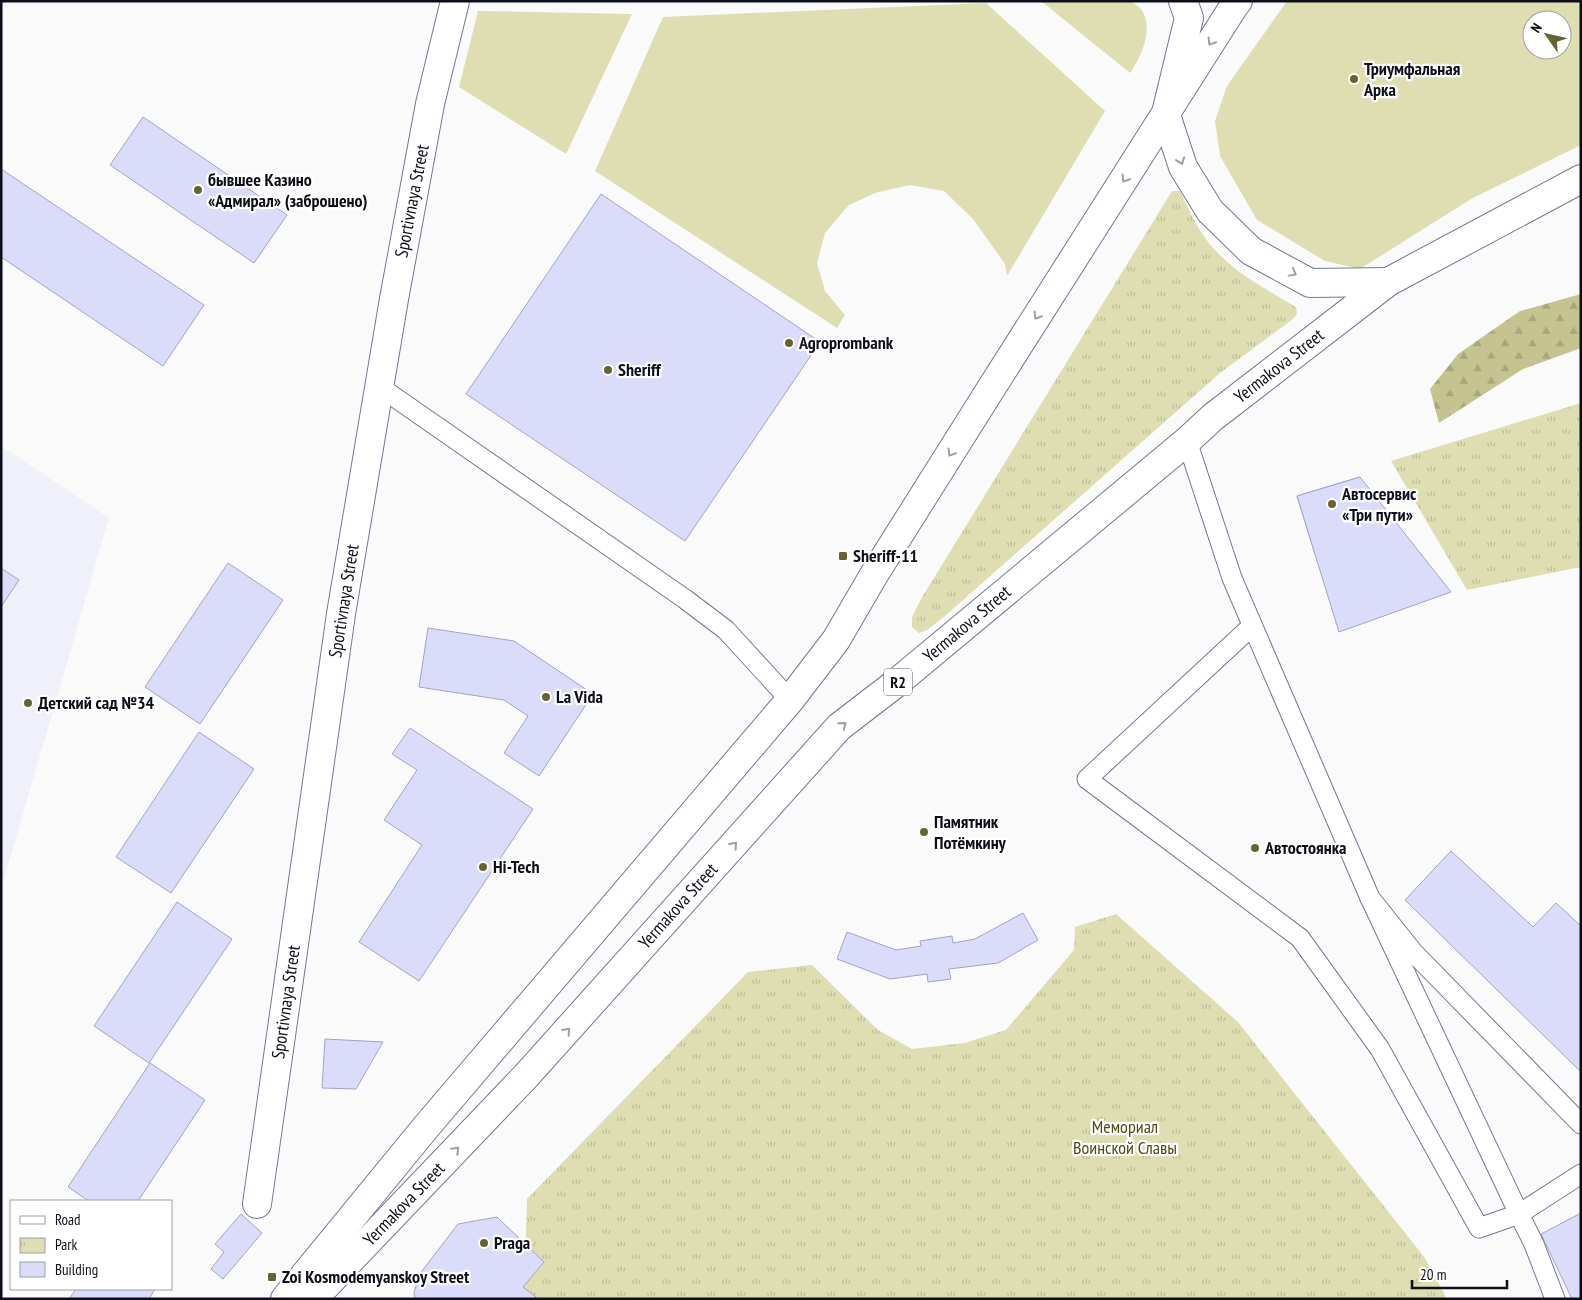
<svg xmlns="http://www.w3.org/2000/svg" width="1582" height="1300" font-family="'PT Sans Narrow',sans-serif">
	<defs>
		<pattern id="forest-firs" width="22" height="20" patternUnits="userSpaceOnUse" patternTransform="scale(1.25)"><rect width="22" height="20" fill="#c5c491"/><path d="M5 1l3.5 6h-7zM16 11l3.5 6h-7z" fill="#a8a77c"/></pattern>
		<pattern id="park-tufts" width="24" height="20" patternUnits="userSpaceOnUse" patternTransform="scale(1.25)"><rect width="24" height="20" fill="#dedeb2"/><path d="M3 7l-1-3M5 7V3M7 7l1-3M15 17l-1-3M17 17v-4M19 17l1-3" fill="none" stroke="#bdbd98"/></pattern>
	</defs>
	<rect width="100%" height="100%" fill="#fafafa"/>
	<!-- built -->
	<path fill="#eff0f9" d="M1,446L109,518L1,889Z"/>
	<!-- grass -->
	<g fill="#dedeb2" fill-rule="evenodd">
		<path d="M1041,1H1131C1135,4 1141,8 1143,12C1153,32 1141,57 1130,73Z"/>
		<path d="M1287,1H1581V145L1471,199L1360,269L1325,261L1257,220L1220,156L1215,121L1227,86ZM1532,20H1562V50H1532Z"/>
		<path d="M986,3L1105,111L1007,276L1005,264L973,219L944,191L910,185L875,193L849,205L825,233L817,263L825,291L845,315L837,328L595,171L663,17Z"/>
		<path d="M478,11L632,14L566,154L459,87Z"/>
	</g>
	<!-- forest -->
	<path fill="url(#forest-firs)" d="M1581,294V348L1523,369L1439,423L1430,389L1458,354L1520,311Z"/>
	<!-- park -->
	<g fill="url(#park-tufts)">
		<path d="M1172,191H1180C1190,212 1200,235 1216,251C1238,275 1268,290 1296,307L1297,314L1293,319L1220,373L945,616L927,630L919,633L912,627V617L921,599Z"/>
		<path d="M1581,403V567L1467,590L1391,461Z"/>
		<path d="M1116,914L1238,1022L1425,1258L1447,1299H517L525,1265L527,1199L748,972L812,965L878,1030L912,1049L965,1043L1006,1030L1074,950L1075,927Z"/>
	</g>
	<!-- building -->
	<g fill="#dadcf9" stroke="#a0a3c5">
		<path d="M143,117L287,215L254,263L110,165Z"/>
		<path d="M1,169L204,305L163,366L1,257Z"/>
		<path d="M601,194L820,342L685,541L466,394Z"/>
		<path d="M1360,477L1378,539L1316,557L1297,496Z"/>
		<path d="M1360,477L1451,592L1339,632L1297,496Z"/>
		<path d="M228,563L283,600L200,724L145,687Z"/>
		<path d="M1,568L19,580L1,607Z"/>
		<path d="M428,628L514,641L593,694L539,776L504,753L528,716L504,700L419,687Z"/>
		<path d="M410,728L533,809L419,981L359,942L422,845L384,820L417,770L392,754Z"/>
		<path d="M199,732L254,769L171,893L116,857Z"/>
		<path d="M1451,851L1533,927L1556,903L1581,926V1072L1405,900Z"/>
		<path d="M177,902L232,939L149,1063L94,1026Z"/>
		<path d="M1023,913L1038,940L998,963L949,969L951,979L928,982L927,974L890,979L837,959L847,932L896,950L921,946L920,941L952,936L953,943L975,939Z"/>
		<path d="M325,1039L383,1042L356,1089L322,1088Z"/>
		<path d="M150,1063L205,1100L138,1201H89L68,1187Z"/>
		<path d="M1581,1213V1299H1572L1541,1234Z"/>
		<path d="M241,1214L262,1233L223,1279L211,1269L224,1252L215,1244Z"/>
		<path d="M497,1217L544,1262L523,1287L536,1297L535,1299H415L414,1293L419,1275L458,1224Z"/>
		<path d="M76,1289H155L149,1299H69Z"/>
	</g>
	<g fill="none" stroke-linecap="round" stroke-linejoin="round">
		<defs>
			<g id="lane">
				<path d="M380,387L685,599L726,630L790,700"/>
				<path d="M1187,441L1232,578L1370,898L1413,952L1581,1124"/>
				<path d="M1252,626L1087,779L1300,938L1380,1049L1479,1228L1519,1214L1370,898"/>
				<path d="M1555,1299L1534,1244L1519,1214L1581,1174"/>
			</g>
			<path id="street" d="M257,1204L341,614L394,299L430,104L455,1"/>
			<path id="secondary" d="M1167,109L1189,18L1183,1"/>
			<g id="primary">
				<path d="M1166,115L1183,167L1210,211L1251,251L1310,283L1388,282"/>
				<path d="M285,1299L426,1127L790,700L836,640L875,573L992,387L1234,6L1238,1"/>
				<path d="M313,1299L526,1076L839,727L895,684L1187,441L1213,417L1388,282L1581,179"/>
			</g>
		</defs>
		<!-- lane casing -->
		<use href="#lane" stroke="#747697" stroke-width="21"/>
		<!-- street casing -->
		<use href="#street" stroke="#747697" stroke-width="30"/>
		<!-- secondary casing -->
		<use href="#secondary" stroke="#747697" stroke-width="30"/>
		<!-- primary casing -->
		<use href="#primary" stroke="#747697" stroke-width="30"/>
		<!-- lane -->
		<use href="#lane" stroke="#fff" stroke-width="19"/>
		<!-- street -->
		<use href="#street" stroke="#fff" stroke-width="28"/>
		<!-- secondary -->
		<use href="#secondary" stroke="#fff" stroke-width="28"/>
		<!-- primary -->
		<use href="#primary" stroke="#fff" stroke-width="28"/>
	</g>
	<!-- one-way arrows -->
	<defs><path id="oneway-chevron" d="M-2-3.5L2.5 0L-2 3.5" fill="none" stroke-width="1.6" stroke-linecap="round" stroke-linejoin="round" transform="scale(1.25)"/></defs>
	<g stroke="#9e9fa3">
		<use href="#oneway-chevron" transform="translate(1211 42) rotate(122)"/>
		<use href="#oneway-chevron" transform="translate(1181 161) rotate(70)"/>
		<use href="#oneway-chevron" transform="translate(1125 179) rotate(122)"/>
		<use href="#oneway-chevron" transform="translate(1293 273) rotate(29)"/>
		<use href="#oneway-chevron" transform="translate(1037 316) rotate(122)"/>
		<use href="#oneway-chevron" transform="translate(951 453) rotate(122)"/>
		<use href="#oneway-chevron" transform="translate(843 725) rotate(-40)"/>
		<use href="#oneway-chevron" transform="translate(734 845) rotate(-48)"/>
		<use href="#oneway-chevron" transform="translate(567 1031) rotate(-48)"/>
		<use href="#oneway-chevron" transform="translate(456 1150) rotate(-46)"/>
	</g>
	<!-- markers -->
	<g fill="#656330" stroke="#fff" stroke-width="2">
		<circle cx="1354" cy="79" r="5"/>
		<circle cx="198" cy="190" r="5"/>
		<circle cx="789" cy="343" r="5"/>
		<circle cx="608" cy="370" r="5"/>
		<circle cx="1332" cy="504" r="5"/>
		<rect x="838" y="551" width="10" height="10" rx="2.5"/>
		<circle cx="546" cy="697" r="5"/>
		<circle cx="28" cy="703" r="5"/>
		<circle cx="924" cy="832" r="5"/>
		<circle cx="1255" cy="848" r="5"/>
		<circle cx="483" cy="867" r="5"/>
		<circle cx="484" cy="1243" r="5"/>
		<rect x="267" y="1272" width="10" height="10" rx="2.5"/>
	</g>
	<g text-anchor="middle" stroke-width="4.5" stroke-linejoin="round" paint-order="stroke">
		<!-- shield labels -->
		<rect fill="#fff" stroke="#56565e" stroke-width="1" x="884" y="668.5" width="28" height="27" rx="4"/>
		<g font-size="16" font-weight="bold" fill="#0d0e19">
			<text x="898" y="688">R2</text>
		</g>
		<!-- poi labels -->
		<g font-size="18" font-weight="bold" fill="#0d0e19" stroke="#fff" text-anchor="start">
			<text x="1364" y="75">Триумфальная<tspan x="1364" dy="21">Арка</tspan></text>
			<text x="208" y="186">бывшее Казино<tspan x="208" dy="21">«Адмирал» (заброшено)</tspan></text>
			<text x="799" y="349">Agroprombank</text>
			<text x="618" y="376">Sheriff</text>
			<text x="1342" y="500">Автосервис<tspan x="1342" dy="21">«Три пути»</tspan></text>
			<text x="853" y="562">Sheriff-11</text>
			<text x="556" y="703">La Vida</text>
			<text x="38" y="709">Детский сад №34</text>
			<text x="934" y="828">Памятник<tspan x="934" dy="21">Потёмкину</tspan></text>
			<text x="1265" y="854">Автостоянка</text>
			<text x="493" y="873">Hi-Tech</text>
			<text x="494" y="1249">Praga</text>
			<text x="282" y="1283">Zoi Kosmodemyanskoy Street</text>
		</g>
		<!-- street labels -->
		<g font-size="18" fill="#0d0e19" stroke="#fff">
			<text transform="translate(412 201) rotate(-79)" y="6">Sportivnaya Street</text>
			<text transform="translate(1279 366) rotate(-38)" y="6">Yermakova Street</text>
			<text transform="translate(344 601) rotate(-81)" y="6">Sportivnaya Street</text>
			<text transform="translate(967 624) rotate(-40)" y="6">Yermakova Street</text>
			<text transform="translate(678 906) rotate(-48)" y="6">Yermakova Street</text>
			<text transform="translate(286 1002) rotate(-82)" y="6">Sportivnaya Street</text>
			<text transform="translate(404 1204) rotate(-46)" y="6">Yermakova Street</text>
		</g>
		<!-- park labels -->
		<g font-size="18" fill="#4e4c10" stroke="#fff">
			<text x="1125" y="1133">Мемориал<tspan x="1125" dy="21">Воинской Славы</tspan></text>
		</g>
	</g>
	<!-- border -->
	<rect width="1582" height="1300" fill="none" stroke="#0d0e19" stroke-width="5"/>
	<!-- legend -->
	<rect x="10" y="1200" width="162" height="90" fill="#ffffff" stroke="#9e9fa3"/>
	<rect x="20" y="1216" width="25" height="8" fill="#ffffff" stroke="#9e9fa3"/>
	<text x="55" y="1225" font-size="15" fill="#0d0e19">Road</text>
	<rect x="20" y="1238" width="25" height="15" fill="url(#park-tufts)" stroke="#9e9fa3"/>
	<text x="55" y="1250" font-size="15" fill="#0d0e19">Park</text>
	<rect x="20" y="1262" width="25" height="15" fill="#dadcf9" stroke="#9e9fa3"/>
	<text x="55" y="1275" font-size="15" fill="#0d0e19">Building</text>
	<!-- north arrow -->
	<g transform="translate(1547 35) rotate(304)"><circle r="24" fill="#ffffff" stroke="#9e9fa3"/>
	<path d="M0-4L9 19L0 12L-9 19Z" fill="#656330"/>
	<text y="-8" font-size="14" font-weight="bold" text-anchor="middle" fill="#0d0e19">N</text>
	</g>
	<!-- scale -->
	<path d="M1412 1280v8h95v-8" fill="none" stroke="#0d0e19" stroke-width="2.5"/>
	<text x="1420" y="1280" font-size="15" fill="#0d0e19" stroke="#ffffff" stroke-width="4" paint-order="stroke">20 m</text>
</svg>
